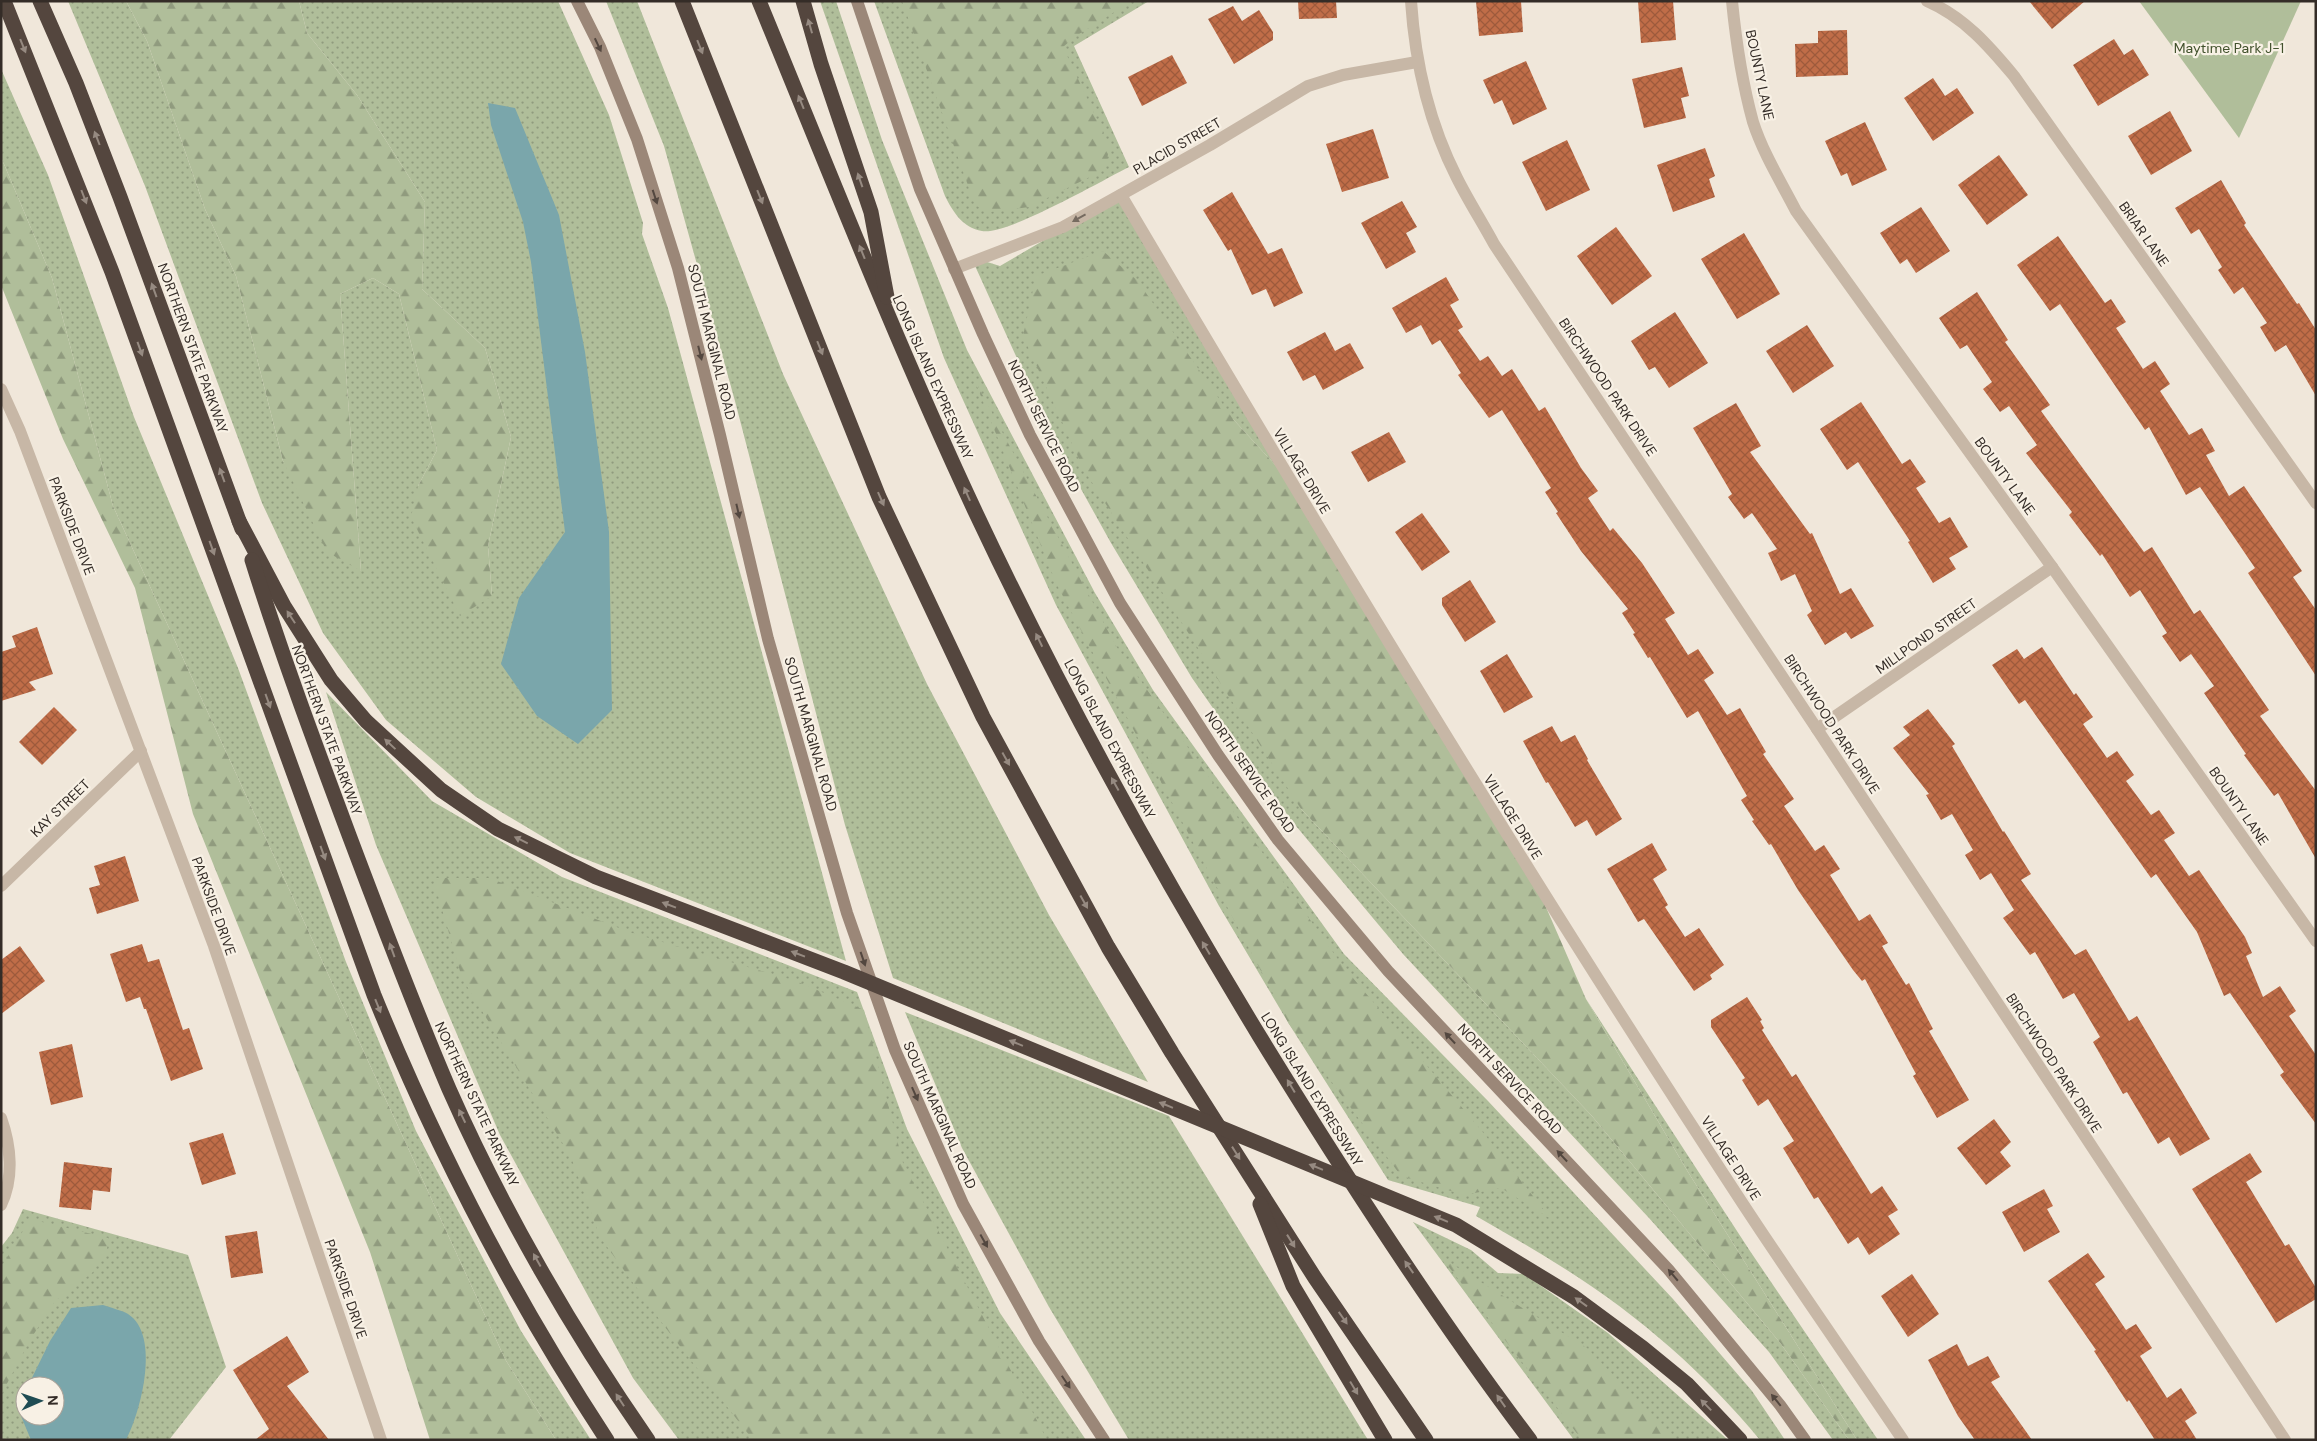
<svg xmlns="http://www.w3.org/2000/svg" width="2317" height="1441" font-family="'DM Sans',sans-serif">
	<defs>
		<pattern id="grass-dots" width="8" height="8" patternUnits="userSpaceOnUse" patternTransform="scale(1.25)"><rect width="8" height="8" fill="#b0be9a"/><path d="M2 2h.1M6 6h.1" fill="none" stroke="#909b7e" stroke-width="1.8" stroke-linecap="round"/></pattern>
		<pattern id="forest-firs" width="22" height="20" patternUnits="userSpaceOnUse" patternTransform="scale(1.25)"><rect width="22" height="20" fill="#b0be9a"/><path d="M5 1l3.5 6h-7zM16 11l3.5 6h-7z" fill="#909b7e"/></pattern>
		<pattern id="building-cross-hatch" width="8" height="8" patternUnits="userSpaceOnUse" patternTransform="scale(1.25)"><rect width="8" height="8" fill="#c06d48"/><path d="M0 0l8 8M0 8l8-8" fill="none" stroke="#9d5a3c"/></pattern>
	</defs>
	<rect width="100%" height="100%" fill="#f0e7da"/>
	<!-- grass -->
	<g fill="url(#grass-dots)" fill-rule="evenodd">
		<path d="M68,1H126L147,41L205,209L236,276L283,461L361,571L340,294L373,278L399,294L437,450L418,486L492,596L488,546L511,437L485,348L422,289L425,202L357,95L307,33L299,1H558L609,115L643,223L642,234L668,308L846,961L570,853L476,797L386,720L323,633L262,503L145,186Z"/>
		<path d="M606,1H637L783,374L927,684L1049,915L1148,1082L893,978L845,825L735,401L664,146Z"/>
		<path d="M820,1H836L882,140L967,350L1095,593L1153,690L1344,954L1488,1101L1673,1299L1752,1391L1785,1440H1760C1705,1373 1636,1313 1562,1267C1534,1249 1505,1233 1476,1216L1480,1207L1388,1180L1289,1024L1219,906L1056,605L944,358Z"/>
		<path d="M874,1H1149L1074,46L1129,167C1103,180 1006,236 982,231C963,228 953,212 945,196Z"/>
		<path d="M1,69L48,175L134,417L238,668L346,962L416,1131L521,1331L591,1440H556L505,1359L113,506L52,278L1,157Z"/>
		<path d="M1121,195L1290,481L1233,419L1301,809L1592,1116L1781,1344L1849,1440H1833L1769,1352L1649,1218L1403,954L1291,820L1192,678L1111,543L1056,444L971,257L1000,266Z"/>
		<path d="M326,692L432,801L562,877L857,992L907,1129L1000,1313L1086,1440H679L633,1378L500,1135L376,845Z"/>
		<path d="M1586,999L1750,1251L1878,1440H1857L1688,1172Z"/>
		<path d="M905,1012L1169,1116L1368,1440H1129L1049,1307L962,1148Z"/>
		<path d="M23,1209L188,1255L226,1367L169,1440H1V1247L12,1233ZM25,1386H55V1416H25Z"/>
		<path d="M1413,1222L1471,1250L1498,1273L1524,1274L1608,1333L1728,1440H1574Z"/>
	</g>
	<!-- forest -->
	<g fill="url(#forest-firs)">
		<path d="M126,1H299L307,33L357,95L425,202L422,289L485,348L511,437L488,546L492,596L460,616L411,517L418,486L437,450L399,294L373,278L340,294L361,571L327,552L283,461L236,276L205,209L147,41Z"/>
		<path d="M902,1H1132L1076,36L1063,47L1110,147L1104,170L1029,207L989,212L975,205Z"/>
		<path d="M1,157L52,278L113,506L505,1359L556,1440H430L370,1252L193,814L135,588L63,439L1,285Z"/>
		<path d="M1103,251L1137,280L1233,419L1290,481L1532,875L1586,999L1688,1172L1857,1440H1849L1781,1344L1592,1116L1301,809L1084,470L1023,336L1036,276Z"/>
		<path d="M974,379L1116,646L1342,965L1481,1130L1551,1219L1501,1188L1464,1195L1401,1176L1289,1024L1056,583Z"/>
		<path d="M433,878H489L632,933L796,981L864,1010L903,1163L1047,1440H753L665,1327L600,1237L571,1157L462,978Z"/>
		<path d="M30,1219L108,1238L107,1249L93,1272L55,1301L30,1340L1,1395V1268Z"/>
		<path d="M1442,1258L1587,1348L1675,1440H1582Z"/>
	</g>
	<!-- park -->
	<path fill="#b0be9a" d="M2139,1H2301L2239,138Z"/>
	<!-- water -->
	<g fill="#7aa6ab">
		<path d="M488,103L515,108L559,215L585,352L609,532L612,710L578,744L537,716L501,664L519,598L565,532L531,262L523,222L491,125Z"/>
		<path d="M103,1305C111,1308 121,1310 128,1314C161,1335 141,1412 126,1440H31L21,1416L25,1399V1416H55V1386H28L50,1341L71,1308Z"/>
	</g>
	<!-- building -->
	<g fill="url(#building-cross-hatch)">
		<path d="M1298,1H1336L1337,18L1299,19Z"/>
		<path d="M1476,1H1521L1523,32L1479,36Z"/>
		<path d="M1638,1H1673L1676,40L1641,43Z"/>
		<path d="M2029,1H2085L2052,29Z"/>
		<path d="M1233,6L1242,21L1259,10L1273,32V40L1234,64L1208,19Z"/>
		<path d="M1847,30L1848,75L1796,77L1795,44L1818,43V31Z"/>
		<path d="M2114,39L2124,55L2133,49L2149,75L2098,106L2073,65Z"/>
		<path d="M1172,55L1187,83L1142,106L1128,77Z"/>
		<path d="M1526,61L1547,109L1513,125L1502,100L1494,104L1483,80Z"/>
		<path d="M1682,67L1689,96L1681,98L1686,118L1644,128L1632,79Z"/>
		<path d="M1933,78L1945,96L1957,88L1974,113L1933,141L1904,98Z"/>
		<path d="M2170,111L2192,151L2151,175L2128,136Z"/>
		<path d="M1865,122L1887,170L1852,186L1847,173L1841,176L1825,141Z"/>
		<path d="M1373,129L1389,178L1342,192L1326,144Z"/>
		<path d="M1567,140L1590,190L1546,211L1522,162Z"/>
		<path d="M1705,148L1715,176L1709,179L1715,197L1673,212L1657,165Z"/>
		<path d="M1999,155L2028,195L1987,225L1958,185Z"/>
		<path d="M2221,180L2246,223L2244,225L2297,304L2299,303L2316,330V396L2286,345L2275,352L2260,327L2267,323L2243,287L2234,294L2218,270L2222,267L2199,229L2191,234L2175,208Z"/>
		<path d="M1232,192L1268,254L1282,248L1303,293L1274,307L1266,289L1252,295L1231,249L1228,251L1203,210Z"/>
		<path d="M1402,201L1417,227L1406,233L1416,252L1386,269L1361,223Z"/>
		<path d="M1921,207L1950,251L1916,273L1907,259L1900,264L1880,233Z"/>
		<path d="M1616,227L1652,276L1612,305L1577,256Z"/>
		<path d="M1744,233L1780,294L1737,319L1701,259Z"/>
		<path d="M2058,236L2105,303L2111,299L2126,322L2116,328L2143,369L2155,361L2170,384L2160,391L2189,435L2202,428L2215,451L2206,455L2229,496L2244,486L2302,571L2293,577L2316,610V676L2248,573L2255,568L2200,487L2186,495L2149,427L2145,430L2060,304L2050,311L2017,265Z"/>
		<path d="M1446,277L1459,300L1450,305L1463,327L1458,330L1480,361L1488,356L1502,376L1512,369L1539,411L1545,407L1581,468L1598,491L1588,498L1610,531L1613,528L1642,563L1675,613L1665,619L1688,655L1698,649L1714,673L1704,680L1727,715L1740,708L1766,752L1763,754L1794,799L1784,806L1815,851L1824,845L1840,869L1830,875L1859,921L1870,914L1888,943L1882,946L1906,985L1909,983L1933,1029L1929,1031L1969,1100L1937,1118L1913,1076L1916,1074L1865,979L1862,981L1853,970L1798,890L1771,844L1769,845L1752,821L1754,820L1741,800L1747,796L1698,711L1687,718L1650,657L1648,658L1633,634L1635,633L1622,613L1628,609L1581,551L1556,513L1558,512L1545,492L1551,488L1502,410L1489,418L1458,375L1461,373L1440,340L1432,345L1421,325L1406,333L1392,308Z"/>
		<path d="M1977,292L2008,340L2005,342L2050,405L2041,411L2144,552L2152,547L2194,614L2200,610L2269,710L2260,716L2316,791V859L2278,793L2274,796L2244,755L2246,754L2204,693L2214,686L2191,654L2180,662L2162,636L2167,633L2140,590L2130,597L2102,554L2100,556L2069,515L2072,512L2026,453L2037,445L2009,406L2000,412L1983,389L1992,382L1967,345L1960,349L1939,318Z"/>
		<path d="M1675,312L1708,363L1669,388L1655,367L1649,370L1631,341Z"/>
		<path d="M1807,325L1834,366L1793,393L1766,351Z"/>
		<path d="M1325,332L1335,351L1350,343L1364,368L1323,390L1315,375L1303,381L1287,352Z"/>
		<path d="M1861,402L1902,464L1910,459L1926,482L1916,488L1939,523L1950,517L1968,547L1949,558L1956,569L1933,583L1908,542L1910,541L1858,462L1847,470L1820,429Z"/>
		<path d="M1736,403L1761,446L1750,452L1810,534L1812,533L1840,594L1851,588L1874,626L1851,639L1846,632L1825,645L1807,615L1812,611L1795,574L1781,581L1768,553L1777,549L1752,513L1744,519L1728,497L1732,494L1693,428Z"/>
		<path d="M1389,432L1406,462L1368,482L1351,452Z"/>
		<path d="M1422,513L1450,552L1422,571L1395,532Z"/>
		<path d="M1470,580L1496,622L1465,642L1442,605V598Z"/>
		<path d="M37,627L53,674L29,682L36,690L1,701V652L16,647L12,636Z"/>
		<path d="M2042,647L2074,695L2076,693L2093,717L2083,724L2107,758L2117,751L2134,775L2126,781L2151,815L2159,810L2175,833L2164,840L2189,876L2199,870L2245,937L2252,953L2246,956L2263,997L2280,986L2296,1011L2289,1016L2316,1055V1124L2280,1075L2284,1072L2230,993L2224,996L2197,932L2156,874L2151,878L2025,700L2019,704L1992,665L2017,649L2024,659Z"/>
		<path d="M1507,654L1533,697L1504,713L1480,671Z"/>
		<path d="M54,707L77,730L42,765L19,742Z"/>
		<path d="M1928,709L1955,744L1952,746L2003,832L2004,831L2031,874L2021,880L2075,955L2086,949L2129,1021L2137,1016L2210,1139L2180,1156L2169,1137L2158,1144L2127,1092L2123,1094L2093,1042L2100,1037L2074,993L2063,999L2035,952L2030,955L2003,918L2014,910L1991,873L1980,880L1965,855L1973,850L1952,814L1941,820L1926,795L1929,794L1893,748L1910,735L1903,727Z"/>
		<path d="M1552,726L1561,742L1575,735L1588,759L1587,760L1622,819L1596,836L1587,820L1575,827L1548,782L1546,783L1523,741Z"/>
		<path d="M1652,843L1667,870L1653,879L1668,905L1665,907L1685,937L1699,928L1724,965L1710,975L1712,979L1694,991L1644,919L1638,922L1607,869Z"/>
		<path d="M125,856L139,901L97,914L89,888L100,885L94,866Z"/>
		<path d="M142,944L148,962L159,959L183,1030L189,1028L203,1069L171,1081L146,1009H144L140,997L126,1002L110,954Z"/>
		<path d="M20,946L45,981L1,1014V960Z"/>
		<path d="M1747,997L1762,1020L1760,1021L1764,1028L1762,1030L1792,1077L1796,1074L1871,1194L1882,1186L1898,1210L1888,1216L1900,1234L1869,1255L1858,1237L1848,1244L1818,1197L1814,1199L1783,1148L1794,1141L1768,1099L1758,1106L1742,1080L1745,1078L1711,1027V1020Z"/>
		<path d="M72,1044L83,1097L51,1105L39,1052Z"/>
		<path d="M1994,1119L2011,1142L2000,1152L2011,1166L1986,1185L1957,1148Z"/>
		<path d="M223,1133L236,1174L202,1185L189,1143Z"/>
		<path d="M2250,1153L2262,1172L2246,1182L2285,1246L2289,1244L2316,1288V1299L2276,1323L2192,1189Z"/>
		<path d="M64,1162L112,1168L110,1192L93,1190L91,1210L59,1207Z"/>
		<path d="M2044,1189L2053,1206L2047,1209L2060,1232L2024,1252L2002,1212Z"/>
		<path d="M257,1231L263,1273L231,1278L225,1236Z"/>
		<path d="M2088,1253L2105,1277L2095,1284L2126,1330L2136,1324L2152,1348L2140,1356L2167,1398L2181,1388L2197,1413L2185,1421L2197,1440H2155L2129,1400L2127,1402L2094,1351L2096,1350L2048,1281Z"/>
		<path d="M1912,1274L1939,1314L1908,1337L1881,1296Z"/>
		<path d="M287,1336L309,1372L287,1386L329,1440H255L269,1429L233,1370Z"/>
		<path d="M1957,1344L1968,1366L1988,1356L2000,1377L1991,1382L2032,1440H1975L1958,1416L1928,1360Z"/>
	</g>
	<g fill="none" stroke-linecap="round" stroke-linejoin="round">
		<!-- minor -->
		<g stroke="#c7b7a6" stroke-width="12">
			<path d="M1411,1C1415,62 1429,123 1457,178C1468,200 1482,222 1494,244L1817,729L2285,1440"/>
			<path d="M1732,1C1736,42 1742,82 1753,122C1763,153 1781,182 1796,211L2052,567L2316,941"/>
			<path d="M1927,1C1964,17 1989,46 2014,76L2316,503"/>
			<path d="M1121,195C1321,534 1525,871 1741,1201C1794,1282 1849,1360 1903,1440"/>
			<path d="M954,269L1063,227L1210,145L1308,86L1343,75L1417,62"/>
			<path d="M1,389L20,431L214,946L381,1440"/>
			<path d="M1817,729L2052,567"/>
			<path d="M1,886L141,751"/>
			<path d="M1,1118C11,1146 14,1178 1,1205"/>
		</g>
		<!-- secondary -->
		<g stroke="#9b8778" stroke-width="12">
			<path d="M577,1L600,47L637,139L678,268L720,435L768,639L847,913L895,1050L963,1204L1039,1341L1104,1440"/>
			<path d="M857,1L920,189L983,334L1030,435L1120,603L1218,755L1278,840L1388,971L1668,1269L1780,1405L1805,1440"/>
		</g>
		<!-- motorway -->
		<g stroke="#54463e" stroke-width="15">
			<path d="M4,1L112,272L374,995C437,1150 515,1300 607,1440"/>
			<path d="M40,1L76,83L120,197L242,529"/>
			<path d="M682,1L879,497L983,717L1108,947L1172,1053L1315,1278L1426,1440"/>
			<path d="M759,1C829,171 896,342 974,509C1059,690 1156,866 1260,1037C1344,1174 1433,1312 1530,1440"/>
			<path d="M803,1L821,64L871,212L887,297"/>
			<path d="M239,521L284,606L331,680L366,721L441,790L498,829L596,877L844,972L1456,1225L1574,1297L1643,1348L1687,1384L1740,1440"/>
			<path d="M252,560C281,653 315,744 349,835C381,920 413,1005 449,1089C502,1209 573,1332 648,1440"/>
			<path d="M1260,1204L1293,1286L1385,1440"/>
		</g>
	</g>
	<!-- one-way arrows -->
	<defs><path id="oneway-solid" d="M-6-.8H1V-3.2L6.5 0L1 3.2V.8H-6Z" transform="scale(1.25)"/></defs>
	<g fill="#968a81">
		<use href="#oneway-solid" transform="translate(810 26) rotate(-106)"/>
		<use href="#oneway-solid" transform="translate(23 46) rotate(68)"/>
		<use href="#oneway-solid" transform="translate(700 47) rotate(68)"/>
		<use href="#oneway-solid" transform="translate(801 102) rotate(-112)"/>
		<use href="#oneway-solid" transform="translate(97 138) rotate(-111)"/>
		<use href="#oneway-solid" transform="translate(860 180) rotate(-109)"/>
		<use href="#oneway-solid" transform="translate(84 197) rotate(69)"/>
		<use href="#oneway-solid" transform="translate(760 197) rotate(68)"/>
		<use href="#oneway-solid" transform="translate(862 252) rotate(-112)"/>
		<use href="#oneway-solid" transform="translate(154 290) rotate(-110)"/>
		<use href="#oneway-solid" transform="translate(820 348) rotate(68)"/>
		<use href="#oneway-solid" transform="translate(140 349) rotate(70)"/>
		<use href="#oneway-solid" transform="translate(222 475) rotate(-110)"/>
		<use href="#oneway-solid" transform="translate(967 494) rotate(-114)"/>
		<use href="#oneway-solid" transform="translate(881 499) rotate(66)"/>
		<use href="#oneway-solid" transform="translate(212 548) rotate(70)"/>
		<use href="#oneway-solid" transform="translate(291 617) rotate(-123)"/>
		<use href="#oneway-solid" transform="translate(1039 640) rotate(-116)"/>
		<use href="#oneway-solid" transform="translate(268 701) rotate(70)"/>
		<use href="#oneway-solid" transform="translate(390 744) rotate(-137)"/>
		<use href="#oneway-solid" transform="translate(1006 759) rotate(61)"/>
		<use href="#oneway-solid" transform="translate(1115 784) rotate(-119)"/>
		<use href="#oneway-solid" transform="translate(521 840) rotate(-154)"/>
		<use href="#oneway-solid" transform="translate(323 853) rotate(70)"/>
		<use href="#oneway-solid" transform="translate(1084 902) rotate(61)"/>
		<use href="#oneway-solid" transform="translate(669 905) rotate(-159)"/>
		<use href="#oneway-solid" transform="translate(1206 948) rotate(-121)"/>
		<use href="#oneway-solid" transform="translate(392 950) rotate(-110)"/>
		<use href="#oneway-solid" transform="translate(798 954) rotate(-159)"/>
		<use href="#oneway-solid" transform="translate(378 1006) rotate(68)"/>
		<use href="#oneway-solid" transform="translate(1016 1043) rotate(-158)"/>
		<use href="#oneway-solid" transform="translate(1291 1086) rotate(-121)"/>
		<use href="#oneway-solid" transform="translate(1166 1105) rotate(-158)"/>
		<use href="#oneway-solid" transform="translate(462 1116) rotate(-116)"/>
		<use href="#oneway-solid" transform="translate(1236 1153) rotate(58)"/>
		<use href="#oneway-solid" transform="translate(1316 1167) rotate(-158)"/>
		<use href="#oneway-solid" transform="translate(1441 1219) rotate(-158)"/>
		<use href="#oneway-solid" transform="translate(1291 1241) rotate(58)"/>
		<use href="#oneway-solid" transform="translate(537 1260) rotate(-119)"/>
		<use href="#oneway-solid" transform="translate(1409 1267) rotate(-125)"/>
		<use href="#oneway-solid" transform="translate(1581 1302) rotate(-144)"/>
		<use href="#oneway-solid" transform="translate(1343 1318) rotate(55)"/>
		<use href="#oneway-solid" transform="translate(1354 1388) rotate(59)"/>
		<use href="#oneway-solid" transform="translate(620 1400) rotate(-123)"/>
		<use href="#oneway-solid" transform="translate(1501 1401) rotate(-125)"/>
		<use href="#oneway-solid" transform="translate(1706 1405) rotate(-134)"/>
	</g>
	<g fill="#53473f">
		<use href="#oneway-solid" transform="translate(598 45) rotate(65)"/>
		<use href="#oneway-solid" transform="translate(655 197) rotate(72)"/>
		<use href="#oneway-solid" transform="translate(700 353) rotate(76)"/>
		<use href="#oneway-solid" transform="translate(738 511) rotate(77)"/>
		<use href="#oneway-solid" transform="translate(863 959) rotate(71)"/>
		<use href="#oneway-solid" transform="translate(1450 1038) rotate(-133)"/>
		<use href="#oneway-solid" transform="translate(915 1094) rotate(66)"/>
		<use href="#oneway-solid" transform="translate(1562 1156) rotate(-133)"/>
		<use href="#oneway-solid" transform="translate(984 1241) rotate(61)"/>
		<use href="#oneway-solid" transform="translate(1673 1275) rotate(-130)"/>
		<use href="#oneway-solid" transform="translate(1066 1382) rotate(56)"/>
		<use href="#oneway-solid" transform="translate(1776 1400) rotate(-129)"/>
	</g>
	<use fill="#766b60" href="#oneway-solid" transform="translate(1079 218) rotate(151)"/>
	<g text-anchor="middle" stroke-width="4.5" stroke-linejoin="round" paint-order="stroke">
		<!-- park labels -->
		<g font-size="14" fill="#41512c" stroke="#f8f1e5">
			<text x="2229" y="53">Maytime Park J-1</text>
		</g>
		<!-- street labels -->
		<g font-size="14" fill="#342c27" stroke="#f8f1e5">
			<text transform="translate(1760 75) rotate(78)" y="5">BOUNTY LANE</text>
			<text transform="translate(1177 146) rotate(-30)" y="5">PLACID STREET</text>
			<text transform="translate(2144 234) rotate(55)" y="5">BRIAR LANE</text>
			<text transform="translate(712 342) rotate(76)" y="5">SOUTH MARGINAL ROAD</text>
			<text transform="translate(193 348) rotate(70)" y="5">NORTHERN STATE PARKWAY</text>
			<text transform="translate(933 377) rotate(66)" y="5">LONG ISLAND EXPRESSWAY</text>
			<text transform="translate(1608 387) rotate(56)" y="5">BIRCHWOOD PARK DRIVE</text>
			<text transform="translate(1044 426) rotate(64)" y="5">NORTH SERVICE ROAD</text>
			<text transform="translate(1302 471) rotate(59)" y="5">VILLAGE DRIVE</text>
			<text transform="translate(2005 476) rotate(54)" y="5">BOUNTY LANE</text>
			<text transform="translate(72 526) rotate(69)" y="5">PARKSIDE DRIVE</text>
			<text transform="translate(1926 636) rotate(-35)" y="5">MILLPOND STREET</text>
			<text transform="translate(1832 724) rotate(57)" y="5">BIRCHWOOD PARK DRIVE</text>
			<text transform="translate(327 730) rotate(70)" y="5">NORTHERN STATE PARKWAY</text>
			<text transform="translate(811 734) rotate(74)" y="5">SOUTH MARGINAL ROAD</text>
			<text transform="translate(1110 739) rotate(62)" y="5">LONG ISLAND EXPRESSWAY</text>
			<text transform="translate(1250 772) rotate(55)" y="5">NORTH SERVICE ROAD</text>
			<text transform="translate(2239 806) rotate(55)" y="5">BOUNTY LANE</text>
			<text transform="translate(60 808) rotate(-44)" y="5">KAY STREET</text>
			<text transform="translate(1513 817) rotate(58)" y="5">VILLAGE DRIVE</text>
			<text transform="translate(214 906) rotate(70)" y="5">PARKSIDE DRIVE</text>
			<text transform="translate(2054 1063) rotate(57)" y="5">BIRCHWOOD PARK DRIVE</text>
			<text transform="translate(1510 1079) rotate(47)" y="5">NORTH SERVICE ROAD</text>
			<text transform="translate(1312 1089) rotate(58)" y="5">LONG ISLAND EXPRESSWAY</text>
			<text transform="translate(477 1104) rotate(65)" y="5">NORTHERN STATE PARKWAY</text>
			<text transform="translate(940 1115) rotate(66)" y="5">SOUTH MARGINAL ROAD</text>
			<text transform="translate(1731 1158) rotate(57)" y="5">VILLAGE DRIVE</text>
			<text transform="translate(346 1289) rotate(71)" y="5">PARKSIDE DRIVE</text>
		</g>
	</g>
	<!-- border -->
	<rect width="2317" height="1441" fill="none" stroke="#342c27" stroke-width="5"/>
	<!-- north arrow -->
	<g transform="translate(40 1401) rotate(88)"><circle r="24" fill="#f8f1e5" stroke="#aaa299"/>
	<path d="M0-4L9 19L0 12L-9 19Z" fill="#1f4c53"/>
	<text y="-8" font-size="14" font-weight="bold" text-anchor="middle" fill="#342c27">N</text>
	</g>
</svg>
